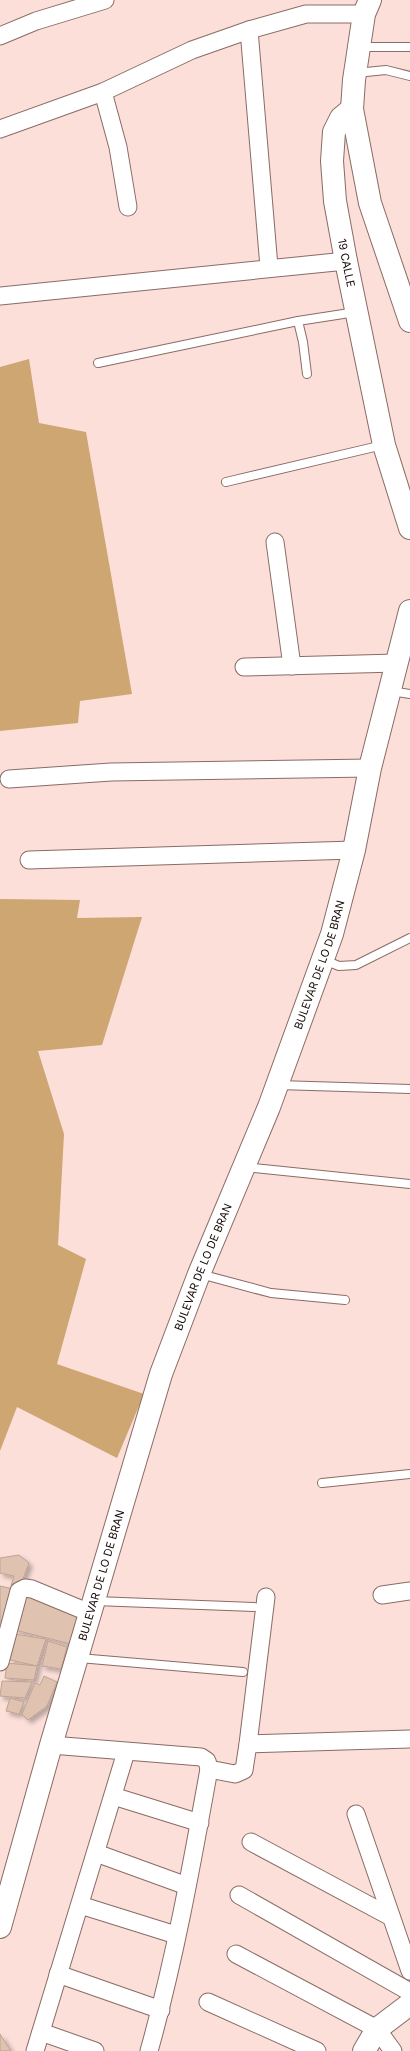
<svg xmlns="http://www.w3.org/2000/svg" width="410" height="2051" font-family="Inter,sans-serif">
	<defs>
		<filter id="shadow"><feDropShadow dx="3.5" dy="3.5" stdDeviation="2" flood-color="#0004"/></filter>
	</defs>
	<rect width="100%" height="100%" fill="#fcdfd9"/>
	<!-- forest -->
	<g fill="#cda672">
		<path d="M29,359L39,423L86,432L132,694L80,701L78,723L0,731V367Z"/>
		<path d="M0,899L80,900L77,918L142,917L102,1045L38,1051L64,1134L58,1245L86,1259L57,1364L144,1394L117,1458L17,1407L0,1451Z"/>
	</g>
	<!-- building -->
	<g fill="#dfc2b0" stroke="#bfa392" filter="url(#shadow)">
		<path d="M19,1555L29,1563L19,1589L11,1586L14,1576L0,1573V1558Z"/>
		<path d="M0,1586L13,1589L4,1624L0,1623Z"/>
		<path d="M25,1591L80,1615L71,1644L15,1630Z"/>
		<path d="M15,1634L46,1639L37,1666L10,1660Z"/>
		<path d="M48,1641L67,1647L61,1669L42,1666Z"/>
		<path d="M7,1663L37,1666L34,1680L5,1678Z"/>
		<path d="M44,1676L57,1682L47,1706L28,1720L22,1714L35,1683L40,1685Z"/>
		<path d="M2,1681L32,1682L25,1698L0,1696Z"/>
		<path d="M10,1698L24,1702L19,1714L6,1711Z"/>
		<path d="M0,2034L11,2051H0Z"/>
	</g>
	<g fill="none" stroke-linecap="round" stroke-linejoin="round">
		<defs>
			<g id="lane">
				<path d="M361,47H410"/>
				<path d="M356,73L386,70L410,76"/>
				<path d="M98,363L298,321"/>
				<path d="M307,374L303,342L298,321L356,312"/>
				<path d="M226,482L383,445"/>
				<path d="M391,691L410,694"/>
				<path d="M324,960L339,966L356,965L410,938"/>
				<path d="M278,1085L410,1089"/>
				<path d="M245,1167L410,1184"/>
				<path d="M200,1274L271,1293L345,1300"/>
				<path d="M322,1483L410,1474"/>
				<path d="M95,1601L254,1607"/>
				<path d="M79,1658L243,1672"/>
			</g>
			<g id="street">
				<path d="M249,30L269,267"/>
				<path d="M0,36L36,21L105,0"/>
				<path d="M103,92L118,147L128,207"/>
				<path d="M0,129L103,92L192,50L249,30L306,14H364"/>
				<path d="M0,296L346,261"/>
				<path d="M275,542L292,666"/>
				<path d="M244,667L397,663"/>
				<path d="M9,779L111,772L370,768"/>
				<path d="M29,860L354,850"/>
				<path d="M382,1595L410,1591"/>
				<path d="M0,1662L19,1591L25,1588L32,1589L90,1613"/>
				<path d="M248,1744L410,1739"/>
				<path d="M51,1745L201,1757L207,1761L209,1769C192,1863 175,1959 149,2051"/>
				<path d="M209,1769L235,1774L244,1770L248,1744L266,1597"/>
				<path d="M113,1796L200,1823"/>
				<path d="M356,1814L410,1971"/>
				<path d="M251,1842L391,1917"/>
				<path d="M96,1853L187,1886"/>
				<path d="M239,1895L410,1992"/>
				<path d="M80,1905L176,1935"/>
				<path d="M236,1954L377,2029L393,2051"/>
				<path d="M58,1974L161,2010"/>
				<path d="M208,2002L317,2051"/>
				<path d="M41,2032L95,2051"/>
				<path d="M35,2051L126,1752"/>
			</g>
			<g id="secondary">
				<path d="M370,0L364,14L354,80L352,109L370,203L410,321"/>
				<path id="s1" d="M352,109L341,118L334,132L332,161L335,201L346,261L384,445L410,528"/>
				<path id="s2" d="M0,1927L51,1745L161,1374L199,1274L269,1107L332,934L354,850L370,768L410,611"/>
				<path d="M364,2051L377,2029L410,2004"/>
			</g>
		</defs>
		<!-- lane casing -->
		<use href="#lane" stroke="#8a6b65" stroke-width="10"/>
		<!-- street casing -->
		<use href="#street" stroke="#8a6b65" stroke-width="19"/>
		<!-- secondary casing -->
		<use href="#secondary" stroke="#8a6b65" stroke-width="24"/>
		<!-- lane -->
		<use href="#lane" stroke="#fff" stroke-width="8"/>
		<!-- street -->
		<use href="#street" stroke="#fff" stroke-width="17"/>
		<!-- secondary -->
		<use href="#secondary" stroke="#fff" stroke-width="22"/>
	</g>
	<g text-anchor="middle" stroke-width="3" stroke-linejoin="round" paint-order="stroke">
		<!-- street labels -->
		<g font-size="11" fill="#140907" stroke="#fff">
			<text dy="4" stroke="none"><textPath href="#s1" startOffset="162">19 CALLE</textPath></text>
			<text dy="4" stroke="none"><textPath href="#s2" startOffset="1015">BULEVAR DE LO DE BRAN</textPath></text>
			<text dy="4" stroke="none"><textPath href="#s2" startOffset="691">BULEVAR DE LO DE BRAN</textPath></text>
			<text dy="4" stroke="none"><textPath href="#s2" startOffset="366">BULEVAR DE LO DE BRAN</textPath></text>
		</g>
	</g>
</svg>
